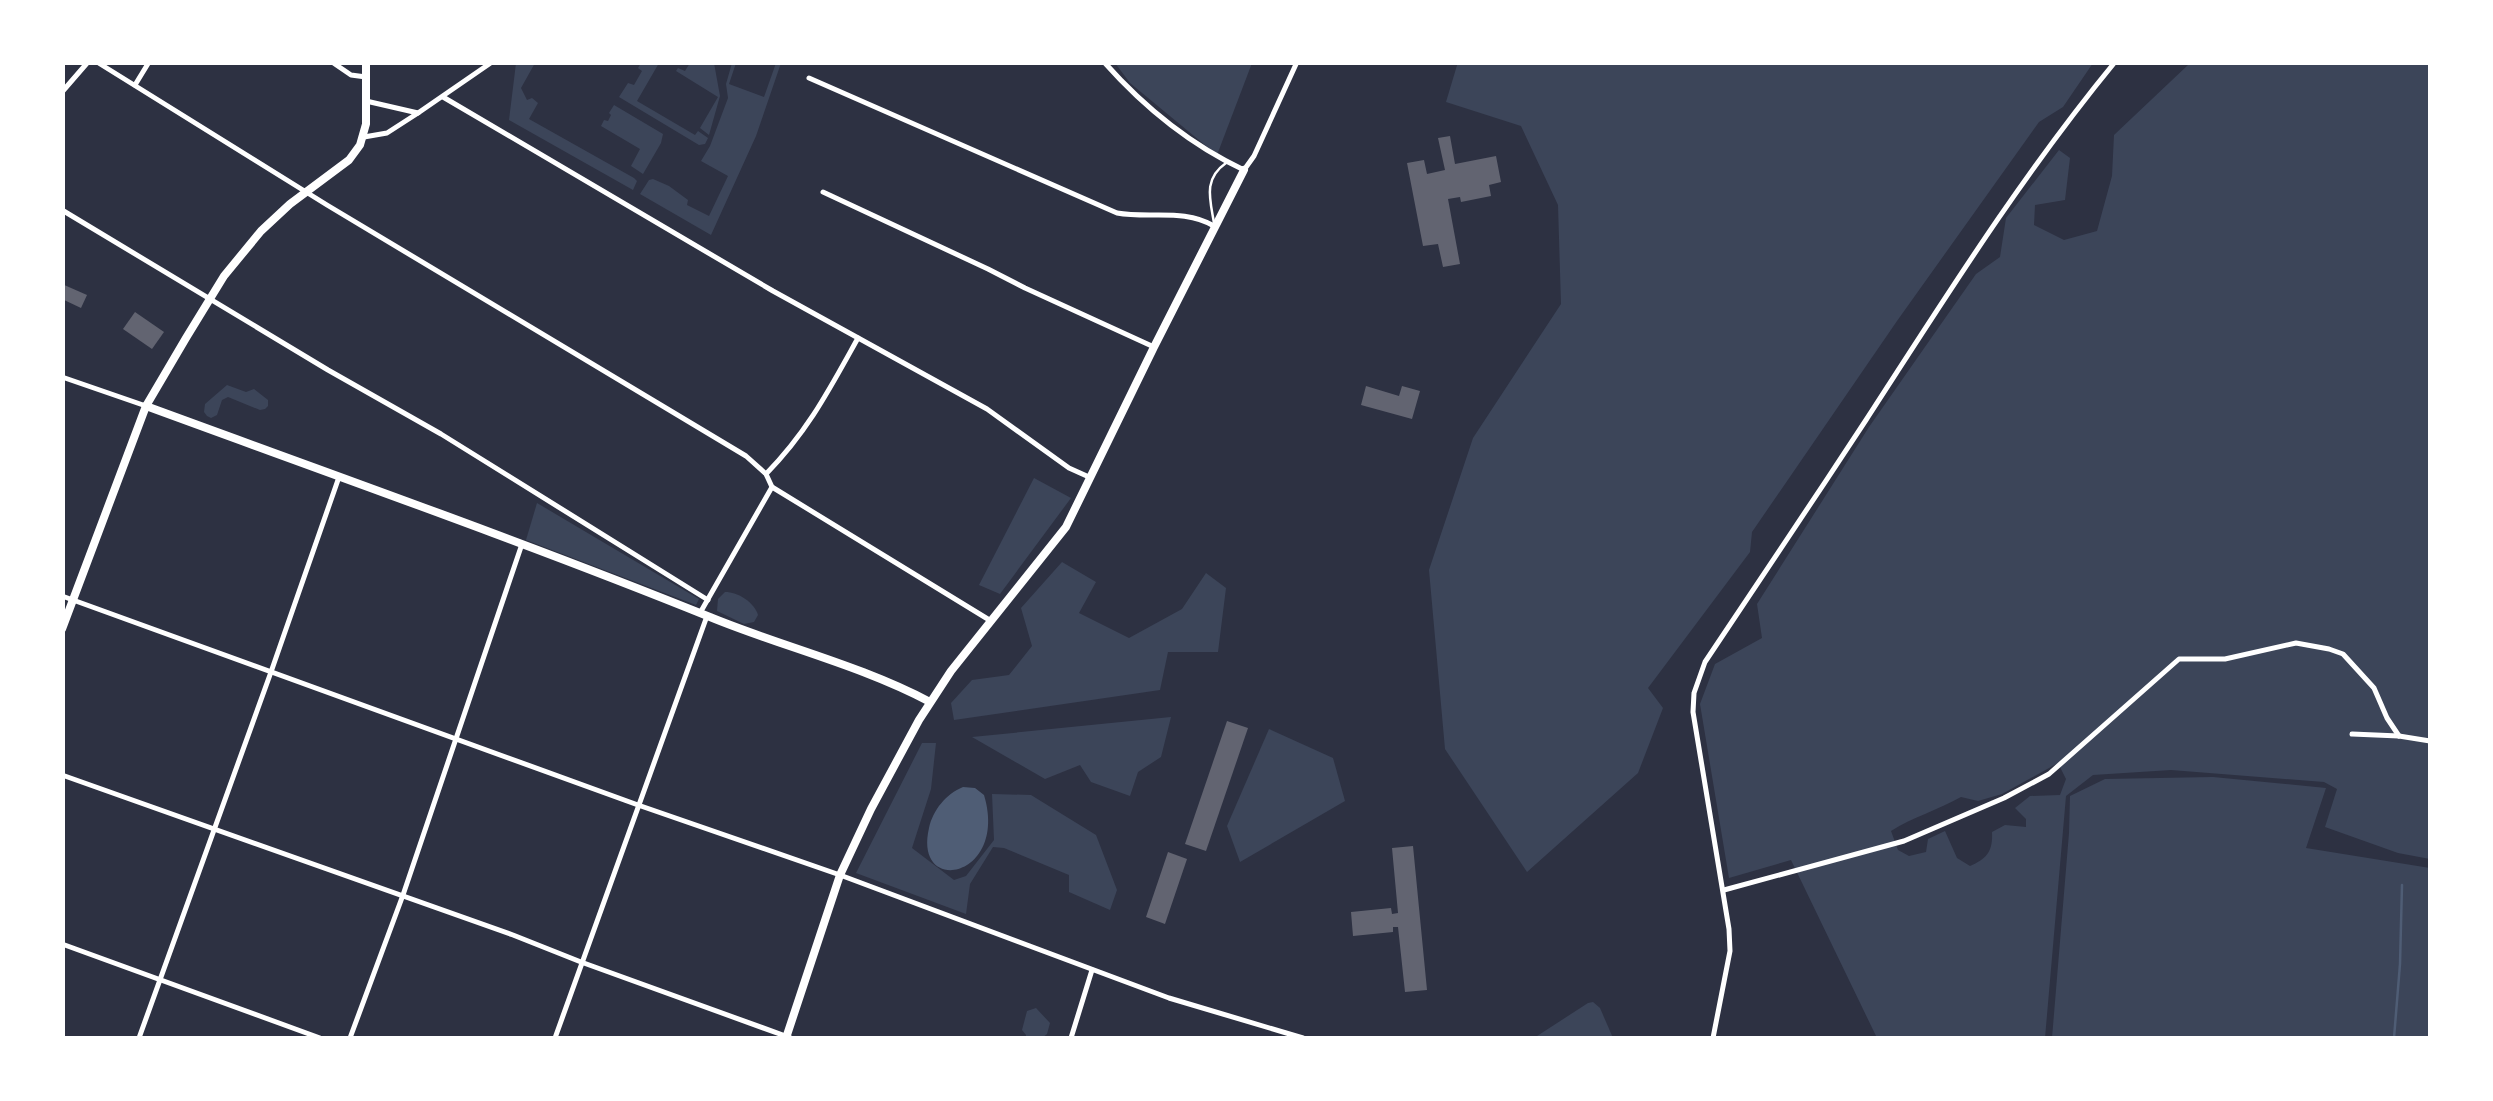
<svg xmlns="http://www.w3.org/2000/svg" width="2493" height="1101" font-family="Spectral,serif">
	<rect width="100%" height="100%" fill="#2d3142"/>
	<!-- green -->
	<g fill="#3c4559" fill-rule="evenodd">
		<path d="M1458,62L2093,63L2063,107L2039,122L1897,321L1752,532L1750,552L1648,688L1663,708L1638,773L1527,872L1445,749L1429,570L1473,438L1561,304L1558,205L1521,126L1446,102Z"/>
		<path d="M2202,62L2430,63V859L2398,853L2325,827L2337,789L2324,782L2171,770L2093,775L2066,796L2045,1038H1877L1791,860L1729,878L1700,704L1715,664L1762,638L1757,604L1869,427L1976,274L2000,257L2006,218L2059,150L2070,158L2065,200L2035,205L2034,225L2064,240L2097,231L2112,176L2114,135L2188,65ZM2058,763L2066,779L2060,795L2030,796L2015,808L2026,819V827L2005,825L1992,832C1993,851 1987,859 1970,866L1957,858L1945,831L1928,839L1926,852L1909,856L1898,850L1891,831C1913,817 1938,810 1961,797L1978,801L2002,794Z"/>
		<path d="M516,63H535L521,88L527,100L532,98L538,103L529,119L634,178L637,181L633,190L509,120Z"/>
		<path d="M641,63H659L637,101L695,135L698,131L708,138L705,144L699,145L619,97L628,83L634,85L642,71L638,68Z"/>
		<path d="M690,63H714L720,96L709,135L700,128L718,97L676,71L678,68L685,71Z"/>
		<path d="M732,63H736L729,84L764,97L776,63H781L756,136L711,235L640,194L649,180L653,179L669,186L688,200L687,205L709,216L728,176L701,161L710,146L728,98L726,84Z"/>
		<path d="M1115,63H1252L1217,155L1130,83Z"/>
		<path d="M614,105L663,134L661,143L643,174L631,166L640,149L601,126L604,120L608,121L611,115L609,113Z"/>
		<path d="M227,385L246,392L254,389L268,400V406L265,409L260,410L228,397L222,400L217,415L211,418L207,416L204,412L205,404Z"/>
		<path d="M1034,478L1071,498L1000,594L979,585Z"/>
		<path d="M537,503L699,599L696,605L526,540Z"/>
		<path d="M1062,562L1096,582L1079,613L1129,638L1182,609L1206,573L1226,588L1218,652H1168L1160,690L954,720L951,703L972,680L1009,675L1032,646L1021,608Z"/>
		<path d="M725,592C738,592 754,602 758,615L754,622L744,624L717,611L718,599Z"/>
		<path d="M1171,717L1161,757L1138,772L1130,796L1091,782L1080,765L1045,779L972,737Z"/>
		<path d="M1269,729L1333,758L1345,801L1240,862L1227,826Z"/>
		<path d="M922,743H936L931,789L912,848L954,880L966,876L994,840L992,794L1031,795L1096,835L1117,890L1110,910L1069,892V875L1004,848L993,847L970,884L966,914L856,873Z"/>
		<path d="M2213,777L2326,788L2306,848L2430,868V1038H2052L2069,833L2070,796L2105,779Z"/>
		<path d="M1593,1002L1600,1008L1613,1038H1534L1588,1003Z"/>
		<path d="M1036,1008L1050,1023L1047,1034L1042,1038H1026V1035L1022,1030L1027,1011Z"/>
	</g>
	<!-- water -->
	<path fill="#4f5d75" d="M963,787L975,788L984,795C1009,878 913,897 929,828C933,810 946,794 963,787Z"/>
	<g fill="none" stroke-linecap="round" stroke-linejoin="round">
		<!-- stream -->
		<path stroke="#4f5d75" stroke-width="2.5" d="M2394,1038L2400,964L2402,885"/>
	</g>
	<!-- building -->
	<g fill="#626471">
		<path d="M1450,136L1455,164L1496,156L1501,182L1489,185L1491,196L1461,202L1460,197L1448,199L1460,264L1443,267L1438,244L1423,246L1407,163L1424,160L1427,174L1445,170L1438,138Z"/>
		<path d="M62,284L87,295L81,308L62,299Z"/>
		<path d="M135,312L164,332L152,349L123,329Z"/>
		<path d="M1366,386L1399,396L1402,386L1420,391L1412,419L1361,405Z"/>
		<path d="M1227,721L1248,728L1206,851L1185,844Z"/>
		<path d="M1413,846L1427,990L1405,992L1398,927H1393V932L1353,936L1351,912L1391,908L1392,914L1398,913L1392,848Z"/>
		<path d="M1168,852L1187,859L1165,924L1146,917Z"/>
	</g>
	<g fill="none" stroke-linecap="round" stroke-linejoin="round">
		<!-- service -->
		<path stroke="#fff" stroke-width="2.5" d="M1214,223C1210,199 1203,179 1226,163"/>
		<!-- minor -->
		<g stroke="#fff" stroke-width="5">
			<path d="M97,62L327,205L746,456L766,474L772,487L991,621"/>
			<path d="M332,62L351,75L366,77"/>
			<path d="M1104,62C1143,106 1191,145 1244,170L1254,156L1297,62"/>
			<path d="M809,78L1117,213C1150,219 1184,208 1214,226"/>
			<path d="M135,85L149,62"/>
			<path d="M62,92L88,62"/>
			<path d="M443,97L773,291L987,409L1069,468L1089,477"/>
			<path d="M418,113L492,62"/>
			<path d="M364,137L387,133L418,113L366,101"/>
			<path d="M823,192L988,269L1025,288L1154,347"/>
			<path d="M62,210L328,370L441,434L708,600"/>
			<path d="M62,377L146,406"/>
			<path d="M766,474C808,431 829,390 858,338"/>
			<path d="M62,596L638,805L840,875L1169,998L1303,1038"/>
			<path d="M700,613L772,487"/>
			<path d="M2352,734L2399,736L2430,741"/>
			<path d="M62,775L513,935L581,962L791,1038"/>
			<path d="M1724,890L1904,841L2004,798L2049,774L2179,659H2225L2296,643L2329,649L2343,654L2374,688L2387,718L2399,736"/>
			<path d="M62,944L320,1038"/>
			<path d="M139,1038L271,672L339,477"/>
			<path d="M350,1038L403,895L522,544"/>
			<path d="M555,1038L707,616"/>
			<path d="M1071,1038L1092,970"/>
			<path d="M1713,1038L1730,951L1729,929L1693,712L1694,693L1705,662C1759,581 1813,501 1866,420C1945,298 2022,175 2115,62"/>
		</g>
		<!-- tertiary -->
		<g stroke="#fff" stroke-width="8">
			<path d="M146,406C334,475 524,542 710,617C783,647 860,665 930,702"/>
			<path d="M786,1038L840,875L871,809L919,720L951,671L1066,527L1154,347L1244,170"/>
		</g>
		<!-- secondary -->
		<path stroke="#fff" stroke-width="8" d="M62,629L146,406L186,338L224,276L261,231L290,204L349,160L360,145L366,124V62"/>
	</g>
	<!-- border -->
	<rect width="2493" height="1101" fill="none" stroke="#ffffff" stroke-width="130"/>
</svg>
